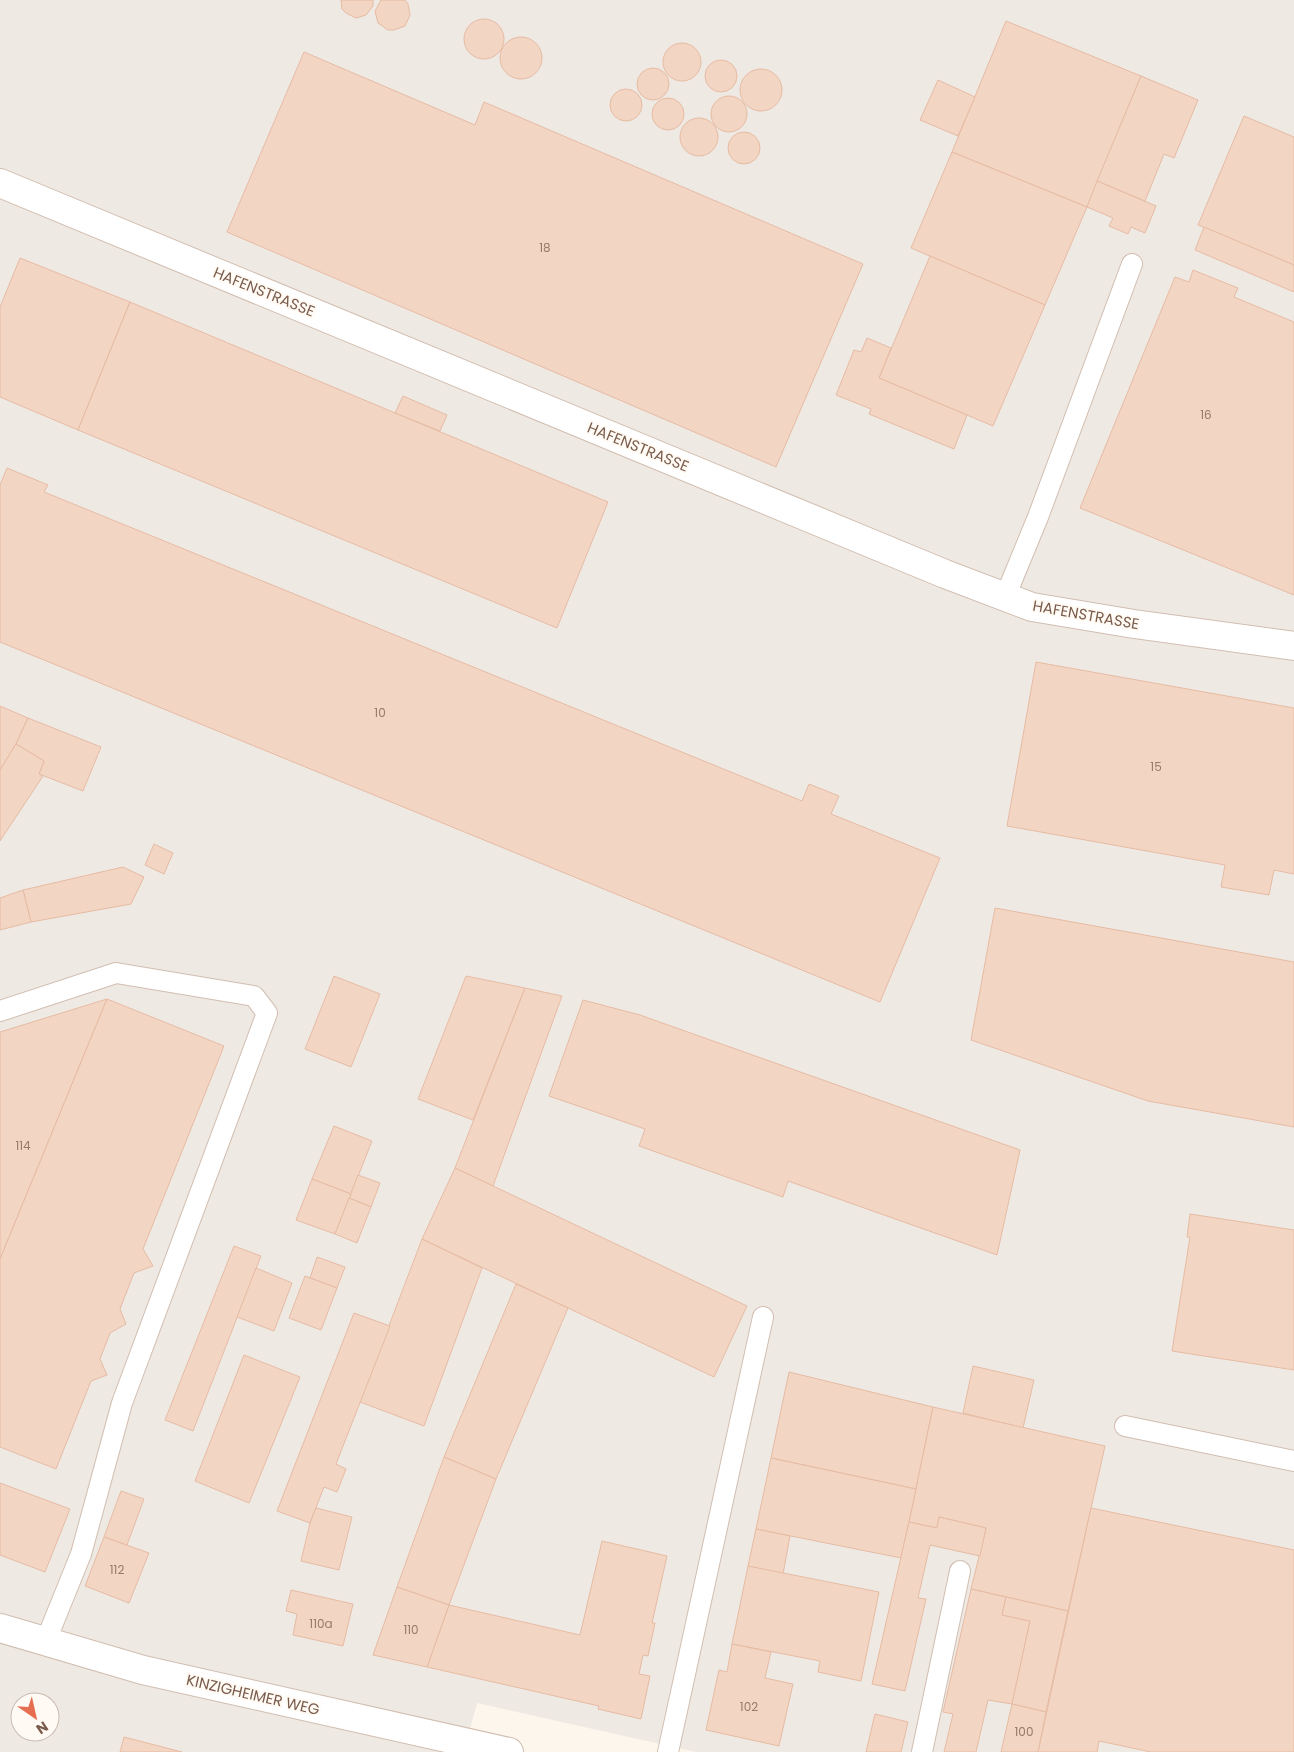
<svg xmlns="http://www.w3.org/2000/svg" width="1294" height="1752" font-family="Poppins,sans-serif">
	<rect width="100%" height="100%" fill="#fdf6ec"/>
	<!-- industrial -->
	<path fill="#efe9e4" fill-rule="evenodd" d="M0,0H1294V1752H696L477,1703L464,1752H0ZM20,1702H50V1732H20Z"/>
	<!-- building -->
	<g fill="#f3d5c3" stroke="#e6bba3">
		<path d="M341,0H373V6L366,15L356,18L346,13L342,9Z"/>
		<path d="M381,0H405L408,4L410,15L405,26L394,30H388L378,23L375,11Z"/>
		<circle cx="484" cy="39" r="20"/>
		<path d="M1006,21L1141,76L1087,207L952,152Z"/>
		<circle cx="521" cy="58" r="21"/>
		<circle cx="682" cy="62" r="19"/>
		<path d="M304,52L475,125L484,102L863,264L776,467L227,232Z"/>
		<circle cx="721" cy="76" r="16"/>
		<circle cx="653" cy="84" r="16"/>
		<circle cx="761" cy="90" r="21"/>
		<path d="M1141,76L1198,100L1174,158L1164,154L1145,201L1097,181Z"/>
		<path d="M938,80L975,97L958,136L920,120Z"/>
		<circle cx="626" cy="105" r="16"/>
		<circle cx="729" cy="114" r="18"/>
		<circle cx="668" cy="114" r="16"/>
		<path d="M1244,116L1294,137V265L1198,225Z"/>
		<circle cx="699" cy="137" r="19"/>
		<circle cx="744" cy="148" r="16"/>
		<path d="M952,152L1087,207L1045,305L911,248Z"/>
		<path d="M1097,181L1156,206L1145,233L1131,227L1128,234L1109,226L1113,218L1087,207Z"/>
		<path d="M1204,227L1294,265V292L1195,250Z"/>
		<path d="M930,256L1045,305L993,426L879,378Z"/>
		<path d="M20,258L130,302L78,430L0,397V307Z"/>
		<path d="M1193,270L1238,288L1234,297L1294,322V595L1080,508L1175,277L1189,282Z"/>
		<path d="M130,302L608,502L557,628L78,430Z"/>
		<path d="M867,338L891,348L879,378L967,415L954,449L869,414L871,409L836,395L854,350L861,352Z"/>
		<path d="M403,396L447,415L440,431L395,413Z"/>
		<path d="M7,468L48,485L44,492L802,801L809,784L839,796L831,814L940,858L880,1002L0,642V485Z"/>
		<path d="M1036,662L1294,708V874L1274,870L1269,895L1221,887L1225,865L1007,826Z"/>
		<path d="M0,706L28,718L16,744L0,770Z"/>
		<path d="M28,718L101,747L83,791L39,774L44,761L16,744Z"/>
		<path d="M16,744L44,761L39,774L43,776L0,841V770Z"/>
		<path d="M154,844L173,853L164,874L145,865Z"/>
		<path d="M123,867L144,877L131,904L31,922L23,890Z"/>
		<path d="M23,890L31,922L0,930V898Z"/>
		<path d="M995,908L1294,962V1127L1148,1101L971,1040Z"/>
		<path d="M334,976L380,994L351,1067L305,1049Z"/>
		<path d="M466,976L525,988L473,1120L418,1099Z"/>
		<path d="M525,988L562,996L493,1186L455,1168Z"/>
		<path d="M107,999L0,1259V1032Z"/>
		<path d="M107,999L224,1046L143,1249L153,1266L134,1273L120,1309L126,1324L110,1333L100,1359L107,1375L91,1381L56,1469L0,1447V1259Z"/>
		<path d="M583,1000L640,1015L1020,1150L997,1255L788,1181L783,1197L639,1146L645,1129L549,1096Z"/>
		<path d="M334,1126L372,1141L351,1194L312,1179Z"/>
		<path d="M455,1168L747,1306L714,1377L422,1239Z"/>
		<path d="M358,1175L380,1183L371,1207L349,1198Z"/>
		<path d="M312,1179L351,1194L335,1234L296,1220Z"/>
		<path d="M349,1198L371,1207L357,1243L335,1234Z"/>
		<path d="M1190,1214L1294,1230V1370L1172,1351L1190,1237H1187Z"/>
		<path d="M422,1239L482,1268L424,1426L360,1402Z"/>
		<path d="M234,1246L261,1256L193,1431L165,1420Z"/>
		<path d="M317,1257L345,1267L337,1288L310,1278Z"/>
		<path d="M256,1268L292,1283L274,1331L237,1317Z"/>
		<path d="M305,1276L337,1288L321,1330L289,1318Z"/>
		<path d="M516,1284L568,1308L496,1479L444,1457Z"/>
		<path d="M354,1313L390,1326L336,1464L346,1469L337,1492L324,1487L310,1523L277,1511Z"/>
		<path d="M244,1355L300,1377L249,1503L195,1481Z"/>
		<path d="M973,1366L1034,1380L1023,1428L963,1413Z"/>
		<path d="M789,1372L933,1407L916,1489L771,1458Z"/>
		<path d="M933,1407L1105,1446L1068,1611L971,1589L986,1528L939,1517L937,1528L909,1522Z"/>
		<path d="M444,1457L496,1479L449,1605L397,1587Z"/>
		<path d="M771,1458L916,1489L901,1558L756,1529Z"/>
		<path d="M0,1483L70,1509L45,1572L0,1555Z"/>
		<path d="M121,1491L144,1499L127,1545L104,1537Z"/>
		<path d="M316,1508L352,1517L339,1570L301,1561L310,1523Z"/>
		<path d="M1091,1508L1294,1550V1752H1151L1099,1741L1097,1752H1038Z"/>
		<path d="M939,1517L986,1528L980,1556L930,1545L918,1598L926,1599L905,1691L872,1684L909,1522L937,1528Z"/>
		<path d="M756,1529L790,1536L783,1574L748,1566Z"/>
		<path d="M104,1537L149,1553L129,1603L85,1586Z"/>
		<path d="M602,1541L667,1556L652,1623H655L648,1656L643,1655L639,1674L650,1676L641,1719L598,1709L599,1706L427,1667L449,1605L580,1635Z"/>
		<path d="M748,1566L879,1592L861,1681L818,1672L820,1661L732,1644Z"/>
		<path d="M397,1587L449,1605L427,1667L373,1655Z"/>
		<path d="M971,1589L1006,1597L1002,1615L1030,1621L1012,1704L988,1700L976,1752H944L953,1714L943,1712Z"/>
		<path d="M291,1590L353,1604L343,1646L293,1635L297,1614L286,1611Z"/>
		<path d="M1006,1597L1068,1611L1046,1712L1012,1704L1030,1621L1002,1615Z"/>
		<path d="M732,1644L771,1652L765,1678L793,1684L779,1746L706,1730L719,1670L727,1672Z"/>
		<path d="M1012,1704L1046,1712L1038,1752H1001Z"/>
		<path d="M875,1714L908,1722L901,1752H866Z"/>
		<path d="M124,1737L182,1752H120Z"/>
	</g>
	<g fill="none" stroke-linecap="round" stroke-linejoin="round">
		<defs>
			<g id="lane">
				<path d="M1005,597L1038,517L1132,264"/>
				<path d="M0,1011L116,973L254,996L267,1013L122,1403L81,1554L45,1643"/>
				<path d="M1125,1426L1294,1461"/>
				<path d="M668,1752L763,1317"/>
				<path d="M922,1752L960,1571"/>
			</g>
			<g id="street">
				<path d="M0,183L945,574L1032,607L1134,624L1294,646"/>
				<path d="M0,1628L143,1670L509,1752"/>
			</g>
		</defs>
		<!-- lane casing -->
		<use href="#lane" stroke="#d1beb0" stroke-width="22"/>
		<!-- street casing -->
		<use href="#street" stroke="#d1beb0" stroke-width="30"/>
		<!-- lane -->
		<use href="#lane" stroke="#fff" stroke-width="20"/>
		<!-- street -->
		<use href="#street" stroke="#fff" stroke-width="28"/>
	</g>
	<g text-anchor="middle" stroke-width="4" stroke-linejoin="round" paint-order="stroke">
		<!-- number labels -->
		<g font-size="12" fill="#987a6a">
			<text x="545" y="252">18</text>
			<text x="1206" y="419">16</text>
			<text x="380" y="717">10</text>
			<text x="1156" y="771">15</text>
			<text x="23" y="1150">114</text>
			<text x="117" y="1574">112</text>
			<text x="321" y="1628">110a</text>
			<text x="411" y="1634">110</text>
			<text x="749" y="1711">102</text>
			<text x="1024" y="1736">100</text>
		</g>
		<!-- street labels -->
		<g font-size="15" fill="#7a5c4d" stroke="#fffaf3">
			<text transform="translate(264 292) rotate(22)" y="5">HAFENSTRASSE</text>
			<text transform="translate(638 447) rotate(22)" y="5">HAFENSTRASSE</text>
			<text transform="translate(1086 615) rotate(10)" y="5">HAFENSTRASSE</text>
			<text transform="translate(253 1695) rotate(13)" y="5">KINZIGHEIMER WEG</text>
		</g>
	</g>
	<!-- north arrow -->
	<g transform="translate(35 1717) rotate(146)"><circle r="24" fill="#fffaf3" stroke="#cabbb1"/>
	<path d="M0-4L9 19L0 12L-9 19Z" fill="#e76f51"/>
	<text y="-8" font-size="14" font-weight="bold" text-anchor="middle" fill="#7a5c4d">N</text>
	</g>
</svg>
